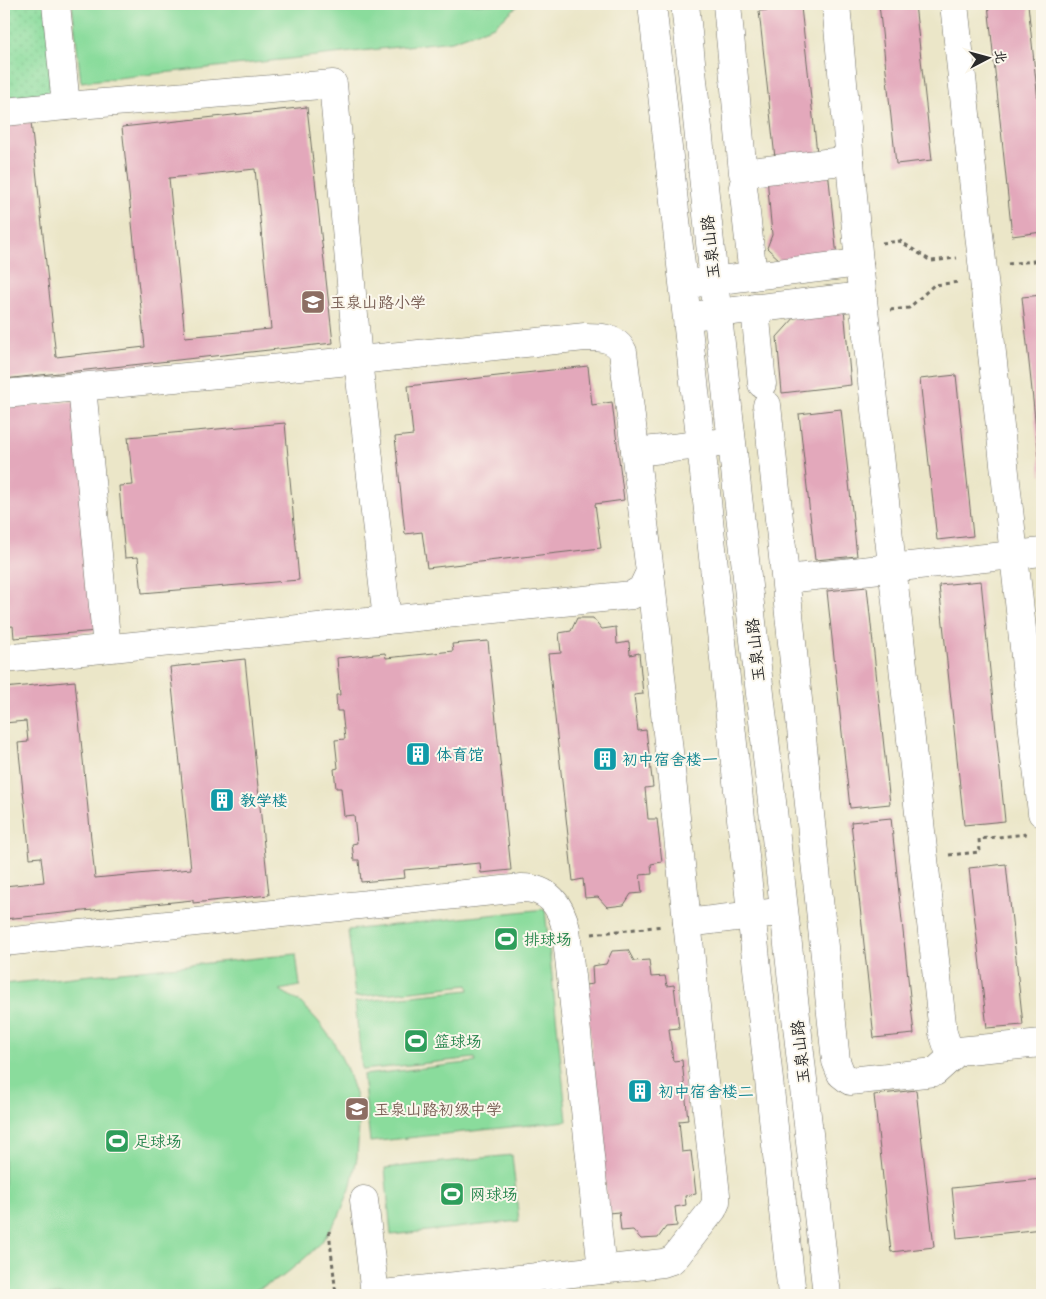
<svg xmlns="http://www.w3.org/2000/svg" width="1046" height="1299" font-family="'Architects Daughter','LXGW WenKai TC',sans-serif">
	<defs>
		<pattern id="grass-dots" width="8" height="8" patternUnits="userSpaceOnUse" patternTransform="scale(1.25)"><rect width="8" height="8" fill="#8adc9c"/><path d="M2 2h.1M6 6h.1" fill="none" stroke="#77bd87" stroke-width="1.8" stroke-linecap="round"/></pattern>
	</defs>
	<rect width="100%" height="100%" fill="#fbf7ec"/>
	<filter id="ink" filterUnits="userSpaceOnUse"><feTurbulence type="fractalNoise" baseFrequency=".02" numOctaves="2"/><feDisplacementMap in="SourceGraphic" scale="10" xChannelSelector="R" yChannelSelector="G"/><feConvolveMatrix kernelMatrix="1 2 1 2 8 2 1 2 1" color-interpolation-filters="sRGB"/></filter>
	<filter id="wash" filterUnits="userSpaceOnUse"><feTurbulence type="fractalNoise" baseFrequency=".0096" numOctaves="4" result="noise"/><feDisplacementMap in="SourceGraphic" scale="20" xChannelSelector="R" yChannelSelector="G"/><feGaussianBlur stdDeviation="1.12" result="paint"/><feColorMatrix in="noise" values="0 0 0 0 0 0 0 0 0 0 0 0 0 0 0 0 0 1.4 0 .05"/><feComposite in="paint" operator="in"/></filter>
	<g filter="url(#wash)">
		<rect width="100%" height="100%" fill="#ebe6c8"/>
		<!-- grass -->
		<path fill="url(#grass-dots)" stroke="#5a8464" d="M4,4H46L55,93L4,98Z"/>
		<!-- green -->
		<g fill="#8adc9c" stroke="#5a8464">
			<path d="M72,4H520L494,26L452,41L81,82Z"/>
			<path d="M545,909L567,1121L370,1142L363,1075L476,1062L475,1058L362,1070L355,1002L469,990L468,985L355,997L348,930Z"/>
			<path d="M296,954L300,986L280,990L301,1003L318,1021L333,1041L346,1067L356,1097L359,1125L357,1158L350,1189L339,1216L321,1243L305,1258L282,1277L246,1295H4V984Z"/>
			<path d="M512,1155L519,1221L391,1235L385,1168Z"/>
		</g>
		<g id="blocks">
			<!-- building -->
			<g fill="#e3a8bb" fill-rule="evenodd">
				<path d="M879,4H915L932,160L896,164Z"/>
				<path d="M988,4H1028L1042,140V232L1012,236Z"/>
				<path d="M801,7L817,153L775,158L759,11Z"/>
				<path d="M307,107L333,343L4,379V125L31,122L56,357L145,347L122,127ZM255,169L271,329L185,337L169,178Z"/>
				<path d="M828,170L837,257L782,262L767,248L772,235L767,177Z"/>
				<path d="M1042,295V475H1041L1022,297Z"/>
				<path d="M805,306L844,308L851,385L782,393L777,337Z"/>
				<path d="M588,366L592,405L612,402L624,500L595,504L601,548L427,568L422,532L405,534L395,437L413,435L408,386Z"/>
				<path d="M956,375L973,536L937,540L920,379Z"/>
				<path d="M77,401L97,631L14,638L13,626L4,627V407Z"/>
				<path d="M841,409L857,556L815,560L799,414Z"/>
				<path d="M285,423L299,580L142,593L138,557L125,558L119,486L133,485L128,437Z"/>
				<path d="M981,581L1005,821L964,825L939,585Z"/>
				<path d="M867,587L890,804L850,808L827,591Z"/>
				<path d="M577,618H593L602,629L616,627L617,644L629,642L630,655L639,653L643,694L634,695L638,731L646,730L653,787L645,788L648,819H657L662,862L651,864L652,874L640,875L642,893L631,894L624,905L607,907L598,897L585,898L583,879L573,881L548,654L561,653L559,633L571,631Z"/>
				<path d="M488,641L511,870L481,873L480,863L404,870L405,878L361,882L359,860H354L352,844L357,843L354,815L344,816L341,788H336L334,769L338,768L335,740L345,739L342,711H337L336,695H340L337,658L385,653L386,658L453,651L452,644Z"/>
				<path d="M245,659L269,895L193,903V900L4,919V886L44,882L41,857L30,858L18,743L28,742L26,721L4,723V688L75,681L95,878L191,869L170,667Z"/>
				<path d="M891,818L914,1034L874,1038L851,822Z"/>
				<path d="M1006,864L1023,1025L987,1028L969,868Z"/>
				<path d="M628,950L634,961L649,960L651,977L665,976L667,986L674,985L679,1028L669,1029L673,1061L682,1060L688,1120L679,1121L682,1152L691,1151L696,1194L685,1196L686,1205L675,1207L677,1226L666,1227L658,1238L641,1239L633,1230L621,1231L619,1212L608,1213L585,985L593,984L592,966L606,964L612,951Z"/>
				<path d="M916,1090L934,1247L891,1252L874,1095Z"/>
				<path d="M1042,1179V1229L957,1238L952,1188Z"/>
			</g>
		</g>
	</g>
	<g filter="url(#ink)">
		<use href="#blocks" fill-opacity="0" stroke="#6e6c62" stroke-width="1"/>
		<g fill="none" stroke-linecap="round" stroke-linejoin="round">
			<defs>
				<g id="minor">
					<path d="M652,4L701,445L792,1295"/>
					<path d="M685,4L714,281L827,1295"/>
					<path d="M727,4L743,173L850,160"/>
					<path d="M836,4L859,263L943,1033L948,1048L958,1051L1042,1043"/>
					<path d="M954,4L1042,813"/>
					<path d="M66,106L333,84L358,360L387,620"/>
					<path d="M4,112L66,106L56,4"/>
					<path d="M743,186L753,276"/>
					<path d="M695,283L859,263"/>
					<path d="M755,308L762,384"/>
					<path d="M699,315L863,296"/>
					<path d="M82,387L107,648"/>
					<path d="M4,394L271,369L585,337C599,337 616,337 623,352L650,572L642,589L632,595L4,659"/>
					<path d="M767,405L836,1061L841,1074L850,1081L935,1072L958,1051"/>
					<path d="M635,452L718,443"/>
					<path d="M786,579L1042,552"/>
					<path d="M687,923L770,913"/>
					<path d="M4,942L522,888C548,888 561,905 566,929L602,1270"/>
					<path d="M364,1200L375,1295"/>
					<path d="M374,1295L663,1263L672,1260L677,1255L713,1209L716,1202V1195L650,572"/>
				</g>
			</defs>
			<!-- minor casing -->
			<use href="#minor" stroke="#6e6c62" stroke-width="29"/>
			<!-- path -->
			<g stroke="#6e6c62" stroke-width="3" stroke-dasharray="4 4" stroke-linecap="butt">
				<path d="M882,243L900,241L931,261L957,258"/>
				<path d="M1008,264L1042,260"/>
				<path d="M890,310L909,308L934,285L960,282"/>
				<path d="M949,855L980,852L979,839L1027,834"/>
				<path d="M592,934L663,926"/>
				<path d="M329,1231L336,1295"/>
			</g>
			<!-- minor -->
			<use href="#minor" stroke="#fff" stroke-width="28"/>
		</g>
	</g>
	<!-- icons -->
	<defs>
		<symbol id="school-square" viewBox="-11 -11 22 22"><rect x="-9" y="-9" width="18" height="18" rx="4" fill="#8d6e63" stroke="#fbf7ec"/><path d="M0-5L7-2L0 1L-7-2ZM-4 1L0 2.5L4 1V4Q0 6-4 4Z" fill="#fff"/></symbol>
		<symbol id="building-square" viewBox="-11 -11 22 22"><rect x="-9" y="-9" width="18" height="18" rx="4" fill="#0f9aa8" stroke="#fbf7ec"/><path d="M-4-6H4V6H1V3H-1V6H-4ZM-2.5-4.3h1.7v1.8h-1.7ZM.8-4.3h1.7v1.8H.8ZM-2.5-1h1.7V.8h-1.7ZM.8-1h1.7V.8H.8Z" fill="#fff"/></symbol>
		<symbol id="stadium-square" viewBox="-11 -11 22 22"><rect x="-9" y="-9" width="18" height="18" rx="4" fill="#2e9e5b" stroke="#fbf7ec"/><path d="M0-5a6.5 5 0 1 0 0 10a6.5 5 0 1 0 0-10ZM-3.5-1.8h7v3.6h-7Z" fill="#fff"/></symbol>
	</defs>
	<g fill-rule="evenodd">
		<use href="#school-square" x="299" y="288" width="28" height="28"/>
		<use href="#building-square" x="404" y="740" width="28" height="28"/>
		<use href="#building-square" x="591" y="745" width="28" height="28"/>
		<use href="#building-square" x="208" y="786" width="28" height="28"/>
		<use href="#stadium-square" x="492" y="925" width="28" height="28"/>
		<use href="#stadium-square" x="402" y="1027" width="28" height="28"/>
		<use href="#building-square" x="626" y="1077" width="28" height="28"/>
		<use href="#school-square" x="343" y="1095" width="28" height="28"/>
		<use href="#stadium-square" x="103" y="1127" width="28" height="28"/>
		<use href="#stadium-square" x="438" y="1180" width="28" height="28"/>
	</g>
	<g text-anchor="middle" stroke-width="4" stroke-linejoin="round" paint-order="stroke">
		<!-- street labels -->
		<g font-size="16" fill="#2b2b2b" stroke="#fbf7ec">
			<text transform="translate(710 247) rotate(-96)" y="6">玉泉山路</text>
			<text transform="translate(755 650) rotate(-96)" y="6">玉泉山路</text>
			<text transform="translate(800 1052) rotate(-96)" y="6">玉泉山路</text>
		</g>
		<!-- education labels -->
		<g font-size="16" fill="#785e54" stroke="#fbf7ec" text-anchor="start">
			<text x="330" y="308">玉泉山路小学</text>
			<text x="374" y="1115">玉泉山路初级中学</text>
		</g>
		<!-- culture labels -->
		<g font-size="16" fill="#0d838f" stroke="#fbf7ec" text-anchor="start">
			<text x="436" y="760">体育馆</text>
			<text x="622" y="765">初中宿舍楼一</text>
			<text x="240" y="806">教学楼</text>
			<text x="658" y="1097">初中宿舍楼二</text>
		</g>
		<!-- leisure labels -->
		<g font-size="16" fill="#27864d" stroke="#fbf7ec" text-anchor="start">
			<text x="524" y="945">排球场</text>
			<text x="434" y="1047">篮球场</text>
			<text x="134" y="1147">足球场</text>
			<text x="470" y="1200">网球场</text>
		</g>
	</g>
	<!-- margin -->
	<rect width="1046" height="1299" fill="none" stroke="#fbf7ec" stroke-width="20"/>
	<!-- north arrow -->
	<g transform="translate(988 58) rotate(84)" stroke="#fbf7ec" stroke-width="4" paint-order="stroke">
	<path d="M0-4L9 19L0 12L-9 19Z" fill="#2b2b2b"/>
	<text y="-8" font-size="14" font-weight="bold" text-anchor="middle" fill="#2b2b2b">北</text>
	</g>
</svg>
